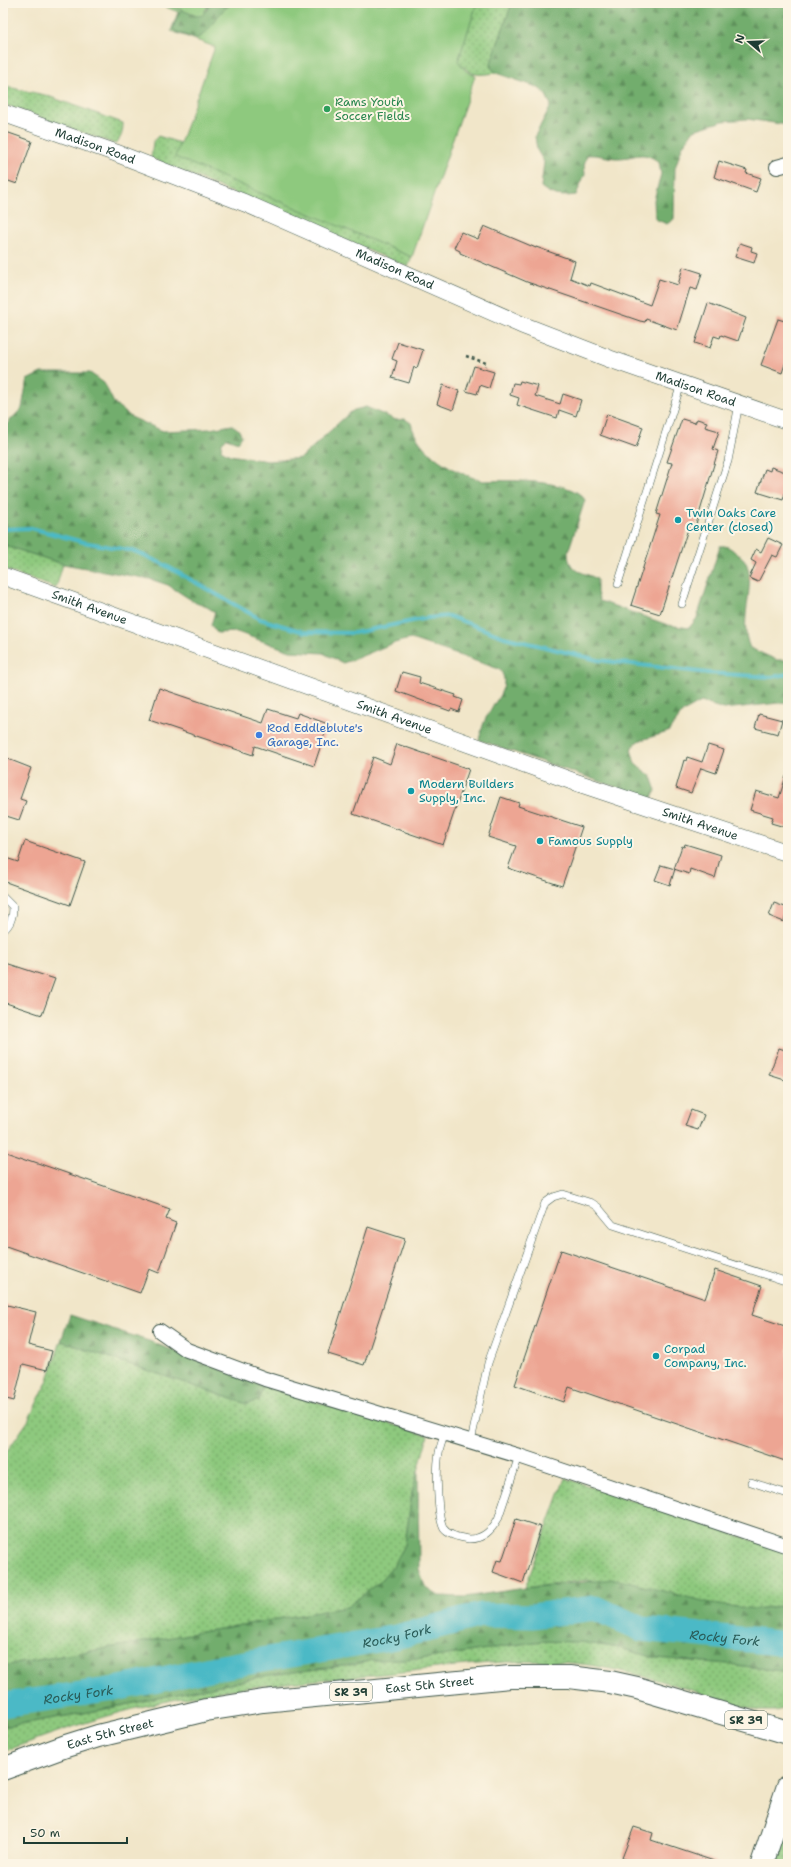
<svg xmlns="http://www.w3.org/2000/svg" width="791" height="1867" font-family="'Shantell Sans',sans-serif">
	<defs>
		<pattern id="grass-dots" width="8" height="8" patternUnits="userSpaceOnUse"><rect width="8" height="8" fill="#8ec97e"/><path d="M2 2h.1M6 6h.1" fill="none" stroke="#73a468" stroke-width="1.8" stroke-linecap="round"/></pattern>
		<pattern id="forest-firs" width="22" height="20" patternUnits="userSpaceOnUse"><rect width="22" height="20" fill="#72ad6d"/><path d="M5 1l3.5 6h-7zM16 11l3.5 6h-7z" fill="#5d8e5a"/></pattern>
	</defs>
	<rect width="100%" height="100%" fill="#fcf5e5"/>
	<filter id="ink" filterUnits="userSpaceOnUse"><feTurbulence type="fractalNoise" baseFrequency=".025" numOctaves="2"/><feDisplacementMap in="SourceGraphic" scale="8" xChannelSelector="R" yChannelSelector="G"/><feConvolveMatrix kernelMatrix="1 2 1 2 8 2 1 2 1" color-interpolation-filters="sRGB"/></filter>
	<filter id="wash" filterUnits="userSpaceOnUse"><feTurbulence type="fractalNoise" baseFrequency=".012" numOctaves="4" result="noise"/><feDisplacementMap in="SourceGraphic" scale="16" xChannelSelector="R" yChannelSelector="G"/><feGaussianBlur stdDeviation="0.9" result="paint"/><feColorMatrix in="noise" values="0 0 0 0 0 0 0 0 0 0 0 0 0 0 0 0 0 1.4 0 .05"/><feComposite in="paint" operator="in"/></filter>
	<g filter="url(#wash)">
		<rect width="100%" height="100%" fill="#f1e6c9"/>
		<!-- grass -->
		<g fill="url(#grass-dots)" stroke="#568359">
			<path d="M156,3H165L182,10L178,13L177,32L196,39V40L171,31L178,12Z"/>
			<path d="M477,3H512L490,66L496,73C476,75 472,77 458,61Z"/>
			<path d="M3,86L45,95L123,123C123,131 122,138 115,144L3,104Z"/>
			<path d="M158,136L180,143L176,157L412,257L408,267L151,158L153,142Z"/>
			<path d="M3,545L63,564L56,588L3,569Z"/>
			<path d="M61,1341L247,1404L259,1400L263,1386L428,1435L412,1493L405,1545L394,1565L380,1582L347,1607L3,1666V1457L28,1421L47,1382Z"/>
			<path d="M565,1478L788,1552V1605L755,1609L719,1605L587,1580L525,1588Z"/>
			<path d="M541,1641L580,1642L620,1648L656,1658L729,1664L788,1672V1707L776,1711H759C705,1695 651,1675 595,1666C529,1655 459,1666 393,1673C316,1681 238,1685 162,1702C108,1714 55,1732 3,1752V1727L95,1711L269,1675L350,1665L374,1660L428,1658Z"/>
			<path d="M788,1825V1864H774Z"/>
		</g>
		<!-- forest -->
		<g fill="url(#forest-firs)" stroke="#487550">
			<path d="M209,3H232C228,7 223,10 220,14C212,23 209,33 196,39L177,32L173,29L179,13L182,10L197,16L207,10Z"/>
			<path d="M512,3H788V125L747,119L723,121L694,130L682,147L675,168L674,219L667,224L655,219L654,200L661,174L659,162C641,149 636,158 618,158C607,158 598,154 587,155L584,165L585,174L576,195C561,197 552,196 541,187L544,162L537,150L535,136L551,105L545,93L537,87L496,73L490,66Z"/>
			<path d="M41,373H90L104,383L114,403L131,417L163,431L210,429L232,425L238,429L242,436L238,442L227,438L222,442L221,450L230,455L268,461L301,458L346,416L354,410L366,407L396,420L405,419L411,423C417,453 456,473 483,481C506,480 573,479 585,500L568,552C568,573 583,571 597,579V593L600,601L668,625L689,628L697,618L720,546C726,545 731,548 736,553C739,555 744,558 745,561C758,583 737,620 750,648L777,660H788V702L724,709L701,702L683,712L668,732L638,741L631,749L635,764L651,776L656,791L651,799L479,740C481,732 483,723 487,716C494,702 513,684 499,669L411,639C386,643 367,656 343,663L323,653L290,651L237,632L217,633L211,625L215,612L207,607L196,603L168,585L150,579L63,564L3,545V428L22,408L27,380Z"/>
			<path d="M70,1315L149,1341L263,1386L259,1400L247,1404L61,1341Z"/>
			<path d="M418,1470L419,1569L425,1587L439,1596L465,1597L525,1588L615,1579L719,1605L755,1609L788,1605V1672L729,1664L656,1658L620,1648L580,1642L541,1641L428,1658L374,1660L350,1665L269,1675L95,1711L3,1727V1666L347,1607L380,1582L394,1565L405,1545L412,1493Z"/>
		</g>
		<!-- garden -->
		<g fill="#8ec97e" stroke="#568359">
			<path d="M165,3H209L203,15L197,16Z"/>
			<path d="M232,3H477L458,61L466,71L475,76L412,257L175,157L215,47L196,40V39C209,33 212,23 220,14C223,10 228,7 232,3Z"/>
		</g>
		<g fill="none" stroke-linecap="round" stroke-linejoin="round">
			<!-- stream -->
			<path stroke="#4cb9c6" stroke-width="4" d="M3,529L31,528L83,542L134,551L161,563L260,619L304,632L354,633L427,618L449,616L504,637L598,660L708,673L772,677L788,674"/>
			<!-- river -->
			<path stroke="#4cb9c6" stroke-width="25" id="s1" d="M3,1705L115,1689L215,1668L396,1637L481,1615L532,1616L595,1608L642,1629L788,1644"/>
		</g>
		<g id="blocks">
			<!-- building -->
			<g fill="#eda593">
				<path d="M6,132L32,141L17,184L3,179V141Z"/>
				<path d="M719,161L747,170L746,173L761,178L756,192L714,177Z"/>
				<path d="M484,226L536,248V247L575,261L570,278L590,286L591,283L650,305L659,279L678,285L683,267L702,273L697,290L690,288L677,330L646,319L645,322L640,321L527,282L460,253V251L454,248L461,232L478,239Z"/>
				<path d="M740,243L752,247L751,251L757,253L754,263L735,257Z"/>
				<path d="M708,303L746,318L738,341L721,335L720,338L714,336L710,348L695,343Z"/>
				<path d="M778,319L788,322V355L782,373L761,365Z"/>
				<path d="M398,342L423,350L417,368L414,367L409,383L392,378L397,361L392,359Z"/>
				<path d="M474,366L494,372L489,388L480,385L477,394L466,391Z"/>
				<path d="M520,381L538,386L535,396L560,404L563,394L581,400L576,416L559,410L557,418L517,405L519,398L510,395L513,383L519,384Z"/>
				<path d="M443,385L459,391L453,410L437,404Z"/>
				<path d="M607,414L643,427L636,448L600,435Z"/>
				<path d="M682,419L695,423L697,419L707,422L705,427L719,431L713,449L718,451L695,528L689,526L660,614L631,605L660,515L656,514L672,463L667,462Z"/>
				<path d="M771,467L788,473V484L783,500L757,492L765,469L770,471Z"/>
				<path d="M768,538L783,545L777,557L772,555L758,582L749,578L756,563L751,560L756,549L761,552Z"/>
				<path d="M402,672L420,677L419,683L456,695L455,697L463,700L459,712L451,709L450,711L396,691Z"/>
				<path d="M159,688L263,723L268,709L296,718L298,713L328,724L314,766L255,746L253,755L149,720Z"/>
				<path d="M759,714L782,720L778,734L755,728Z"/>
				<path d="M397,744L469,769L443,845L353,814L373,757L390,764Z"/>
				<path d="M708,745L724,750L716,773L701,768L691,793L676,788L684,760L686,761L687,757L702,762Z"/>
				<path d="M3,757L31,768L20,799L26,801L19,820L3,815Z"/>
				<path d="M786,776H788V828L771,823L773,817L750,810L756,791L779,798Z"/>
				<path d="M501,797L519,803L518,806L582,827L562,886L508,868L516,846L488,837Z"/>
				<path d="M25,841L85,862L70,905L3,881V857L18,862Z"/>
				<path d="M685,844L721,855L715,878L690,869L689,874L674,869L682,846L684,847Z"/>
				<path d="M661,865L675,869L670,885L655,880Z"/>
				<path d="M774,903L788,908L784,922L769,916Z"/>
				<path d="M3,962L55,979L42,1015L3,1002Z"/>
				<path d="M779,1048L788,1051V1081L769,1075Z"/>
				<path d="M691,1110L704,1115L698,1130L685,1126Z"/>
				<path d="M3,1151L170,1209L166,1219L176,1223L159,1273L149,1269L140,1293L3,1245Z"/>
				<path d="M368,1227L405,1239L364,1365L328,1354Z"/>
				<path d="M561,1250L705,1299L715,1270L762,1286L752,1315L788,1327V1462L569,1387L564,1402L515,1385Z"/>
				<path d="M3,1304L36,1312L28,1345L52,1351L47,1370L23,1364L14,1401L3,1398Z"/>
				<path d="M516,1519L541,1527L523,1583L493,1572L497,1560L502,1561Z"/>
				<path d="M634,1827L653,1833L651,1840L717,1862L716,1864H639L622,1858Z"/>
			</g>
		</g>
	</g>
	<g filter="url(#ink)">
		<use href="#blocks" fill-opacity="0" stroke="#3e564a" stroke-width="1"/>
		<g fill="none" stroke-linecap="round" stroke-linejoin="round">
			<defs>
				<g id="service">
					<path d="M3,6L4,3"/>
					<path d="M618,584L681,384"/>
					<path d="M682,604L728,461L739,404"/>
					<path d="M3,897L13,907C13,917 11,924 3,931"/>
					<path d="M445,1433C443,1439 440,1446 439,1453C436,1468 437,1517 444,1529C449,1536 462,1538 469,1539C483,1539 491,1531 498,1519L519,1456"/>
					<path d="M471,1441L488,1363L545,1203L553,1197L563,1194L592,1203L598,1207L613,1225L788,1282"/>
					<path d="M751,1482L788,1494"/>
				</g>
				<g id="minor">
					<path d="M777,167L788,164"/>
					<path d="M160,1331L187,1350L265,1379L519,1456L788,1546"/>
				</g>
				<g id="tertiary">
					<path id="s2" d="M3,113L116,153L245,203L522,325L610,359L788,421"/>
					<path id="s3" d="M3,576L572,781L788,853"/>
				</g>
				<g id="primary">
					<path id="s4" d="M3,1769L66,1746L98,1736L206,1710L263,1701L510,1677H569L610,1682L637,1688L788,1733"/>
					<path d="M762,1864L788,1786"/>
				</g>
			</defs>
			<!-- service casing -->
			<use href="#service" stroke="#3e564a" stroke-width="8"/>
			<!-- minor casing -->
			<use href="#minor" stroke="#3e564a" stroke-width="16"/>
			<!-- tertiary casing -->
			<use href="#tertiary" stroke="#3e564a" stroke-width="18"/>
			<!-- primary casing -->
			<use href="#primary" stroke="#3e564a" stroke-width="24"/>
			<!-- path -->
			<path stroke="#3e564a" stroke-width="2.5" stroke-dasharray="3 3" stroke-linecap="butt" d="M466,356L486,363L485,366"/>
			<!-- service -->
			<use href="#service" stroke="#fff" stroke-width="7"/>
			<!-- minor -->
			<use href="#minor" stroke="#fff" stroke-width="14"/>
			<!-- tertiary -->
			<use href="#tertiary" stroke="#fff" stroke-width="17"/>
			<!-- primary -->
			<use href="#primary" stroke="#fff" stroke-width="22"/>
		</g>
	</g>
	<!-- markers -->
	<circle fill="#2e9e5b" stroke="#fcf5e5" stroke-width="1.5" cx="327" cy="109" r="4"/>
	<g fill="#0f9aa8" stroke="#fcf5e5" stroke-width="1.5">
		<circle cx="678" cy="520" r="4"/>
		<circle cx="411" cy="791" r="4"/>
		<circle cx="540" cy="841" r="4"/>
		<circle cx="656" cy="1356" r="4"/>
	</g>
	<circle fill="#3f7fe0" stroke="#fcf5e5" stroke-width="1.5" cx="259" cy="735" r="4"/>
	<g text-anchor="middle" stroke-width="4" stroke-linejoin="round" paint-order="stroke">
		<!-- shield labels -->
		<g fill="#fcf5e5" stroke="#617469" stroke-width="1">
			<rect x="330" y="1683" width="42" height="18" rx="3"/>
			<rect x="725" y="1711" width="42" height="18" rx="3"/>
		</g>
		<g font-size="11" font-weight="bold" fill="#1f3d34">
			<text x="351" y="1696">SR 39</text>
			<text x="746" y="1724">SR 39</text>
		</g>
		<!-- leisure labels -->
		<g font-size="12" fill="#27864d" stroke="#fcf5e5" text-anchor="start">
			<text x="335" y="106">Rams Youth<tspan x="335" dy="14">Soccer Fields</tspan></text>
		</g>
		<!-- street labels -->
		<g font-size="12" fill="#1f3d34" stroke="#fcf5e5">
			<text dy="4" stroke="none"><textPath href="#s2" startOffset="98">Madison Road</textPath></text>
			<text dy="4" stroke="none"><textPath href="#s2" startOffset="422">Madison Road</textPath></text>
			<text dy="4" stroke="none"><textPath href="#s2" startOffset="746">Madison Road</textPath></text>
			<text dy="4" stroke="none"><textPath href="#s3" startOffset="92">Smith Avenue</textPath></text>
			<text dy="4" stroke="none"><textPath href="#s3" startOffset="416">Smith Avenue</textPath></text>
			<text dy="4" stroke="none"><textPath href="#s3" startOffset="740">Smith Avenue</textPath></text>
			<text dy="4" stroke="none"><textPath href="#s4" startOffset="437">East 5th Street</textPath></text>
			<text dy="4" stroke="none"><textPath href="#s4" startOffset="113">East 5th Street</textPath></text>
		</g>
		<!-- culture labels -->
		<g font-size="12" fill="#0d838f" stroke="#fcf5e5" text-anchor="start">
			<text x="686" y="517">Twin Oaks Care<tspan x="686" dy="14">Center (closed)</tspan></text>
			<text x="419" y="788">Modern Builders<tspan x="419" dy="14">Supply, Inc.</tspan></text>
			<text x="548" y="845">Famous Supply</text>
			<text x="664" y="1353">Corpad<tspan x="664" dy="14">Company, Inc.</tspan></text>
		</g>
		<!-- shop labels -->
		<g font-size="12" fill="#366cbe" stroke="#fcf5e5" text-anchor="start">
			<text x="267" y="732">Rod Eddleblute's<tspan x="267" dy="14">Garage, Inc.</tspan></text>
		</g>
		<!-- water labels -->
		<g font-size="13" font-style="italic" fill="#2a5c58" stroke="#fcf5e5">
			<text dy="5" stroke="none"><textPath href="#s1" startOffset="400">Rocky Fork</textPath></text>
			<text dy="5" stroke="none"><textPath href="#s1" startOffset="736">Rocky Fork</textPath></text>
			<text dy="5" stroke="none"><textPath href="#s1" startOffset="76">Rocky Fork</textPath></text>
		</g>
	</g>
	<!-- margin -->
	<rect width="791" height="1867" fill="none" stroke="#fcf5e5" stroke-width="16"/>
	<!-- north arrow -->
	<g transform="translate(749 42) rotate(289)" stroke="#fcf5e5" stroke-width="3" paint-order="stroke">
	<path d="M0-3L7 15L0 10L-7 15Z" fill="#1f3d34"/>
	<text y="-6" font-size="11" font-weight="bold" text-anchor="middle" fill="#1f3d34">N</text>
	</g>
	<!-- scale -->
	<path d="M24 1837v6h103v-6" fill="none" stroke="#1f3d34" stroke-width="2"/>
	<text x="30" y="1837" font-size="12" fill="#1f3d34" stroke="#fcf5e5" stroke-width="3" paint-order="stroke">50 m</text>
</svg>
